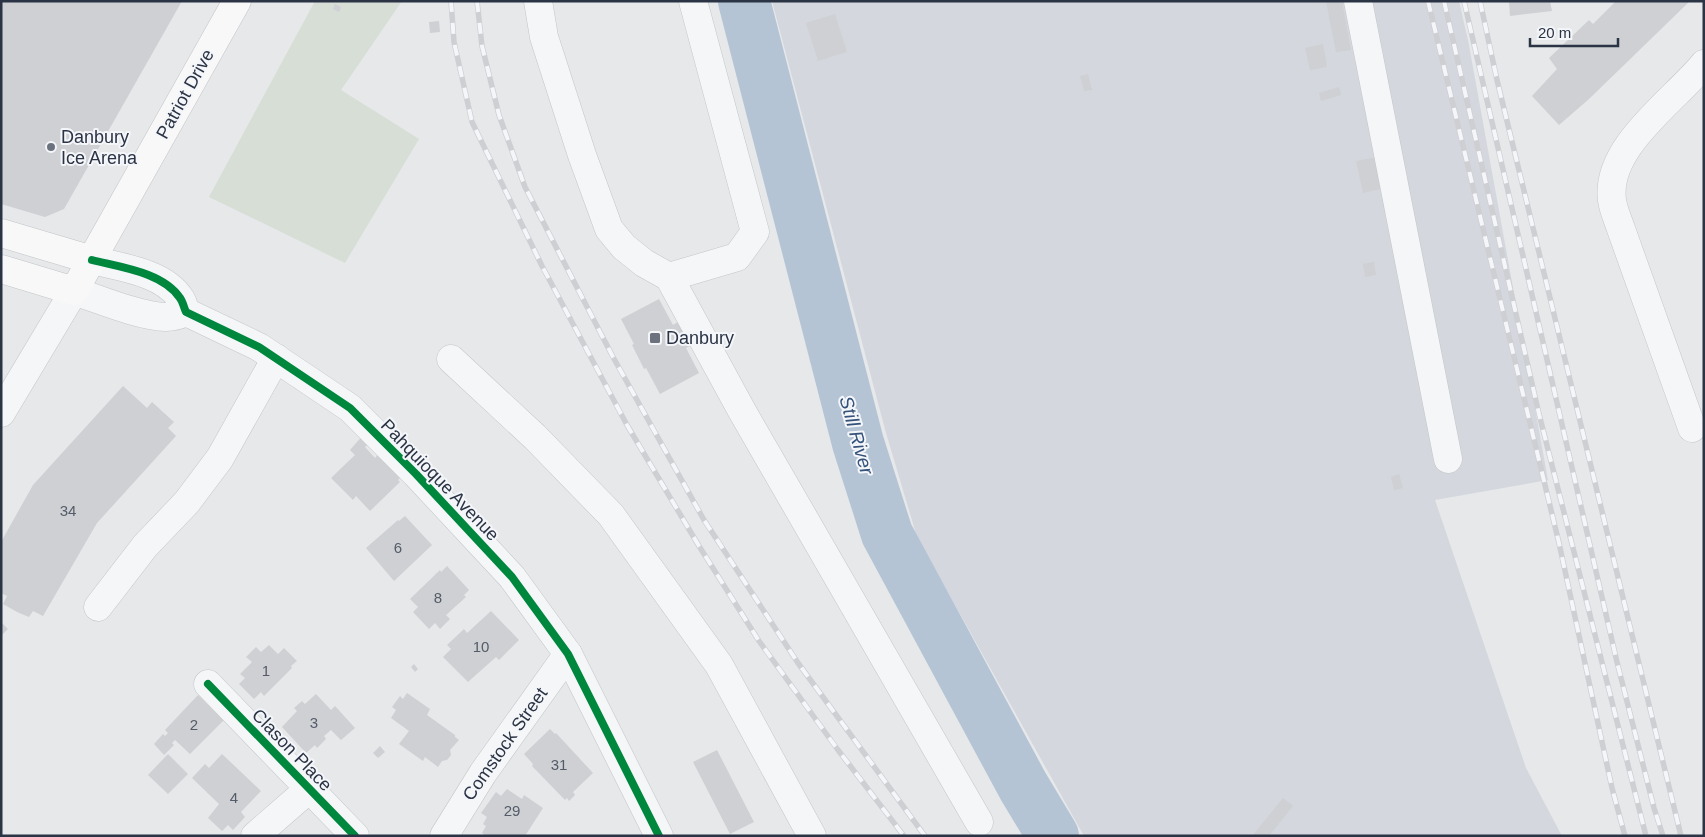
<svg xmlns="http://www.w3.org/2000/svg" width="1705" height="837" font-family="Arial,sans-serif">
	<rect width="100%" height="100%" fill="#e6e8ea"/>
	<!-- built -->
	<path fill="#d4d7dd" d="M772,1H1459L1468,40L1548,480L1435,500L1526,768L1562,836H1084L917,537L886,433Z"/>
	<!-- green -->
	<path fill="#d6ded6" d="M315,1H402L341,90L419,139L345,263L209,197Z"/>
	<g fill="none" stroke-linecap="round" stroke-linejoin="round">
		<!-- river -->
		<path stroke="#b4c4d5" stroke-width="52" d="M744,1L858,443L887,534L1023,786L1053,836"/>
	</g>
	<!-- building -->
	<g fill="#ced0d3">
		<path d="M1,1H182L64,209L45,217L1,204Z"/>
		<path d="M1326,1H1342L1351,50L1336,52Z"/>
		<path d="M1509,1H1550L1552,11L1510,16Z"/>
		<path d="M1616,1H1690L1589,99L1559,125L1532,96L1557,69L1549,58L1589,20L1593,24Z"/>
		<path d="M335,4L341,7L339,12L333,9Z"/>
		<path d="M835,14L847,52L818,61L806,23Z"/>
		<path d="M439,21L440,32L430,33L429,22Z"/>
		<path d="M1323,44L1327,67L1310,70L1305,48Z"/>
		<path d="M1088,74L1092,90L1084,91L1080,76Z"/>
		<path d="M1339,87L1341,95L1321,101L1319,93Z"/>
		<path d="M1378,157L1385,188L1363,193L1356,161Z"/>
		<path d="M1374,262L1376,275L1365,277L1363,264Z"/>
		<path d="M659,299L673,325L681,320L694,344L686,348L699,373L660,394L646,368L644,369L632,345L634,344L621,319Z"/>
		<path d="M123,386L147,408L152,402L174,422L168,428L176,436L97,523L43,616L33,611L29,617L17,612L3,604L7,596L1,593V542L33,485Z"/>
		<path d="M364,434L371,442L365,447L375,458L380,452L403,475L398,480L400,482L370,511L356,496L353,500L331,478L355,455L350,450Z"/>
		<path d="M1399,474L1403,488L1394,490L1391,477Z"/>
		<path d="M405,516L432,545L394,581L366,548L398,520L399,521Z"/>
		<path d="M447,566L469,590L464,595L466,597L446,615L450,619L440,629L435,623L429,629L413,612L418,607L410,599L440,570L441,572Z"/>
		<path d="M491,611L519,640L499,660L496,657L468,682L443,657L451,649L447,645L464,629L467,633Z"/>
		<path d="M1,622L8,629L1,636Z"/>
		<path d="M269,645L278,654L284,648L297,661L291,666L292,668L264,696L261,692L254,699L239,684L245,678L240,674L252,662L246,657L256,647L261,652Z"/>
		<path d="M414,664L418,669L415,672L411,667Z"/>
		<path d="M407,693L430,709L427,715L455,735V737L459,740L450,750L451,755L447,760L442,761L438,767L425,757L423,761L399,744L409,731L391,718L396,710L392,707L400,696L403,699Z"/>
		<path d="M316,694L331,710L335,706L355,728L341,740L331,730L324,736L326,739L317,748L315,745L306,753L282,727L297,711L294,708L302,701L305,704Z"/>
		<path d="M198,695L224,720L190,754L175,740L172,743L174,745L164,755L154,744L163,734L165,736L168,733L165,730Z"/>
		<path d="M550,729L555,734L556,733L593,773L573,792L575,795L569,801L567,798L565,800L532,766L533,764L524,754Z"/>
		<path d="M380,746L385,752L378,758L373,753Z"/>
		<path d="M717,750L754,822L730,834L693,762Z"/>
		<path d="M168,754L188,774L168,794L148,775Z"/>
		<path d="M222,754L261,791L241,812L245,817L233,830L228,825L222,831L208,818L219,804L192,778L205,764L209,768Z"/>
		<path d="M507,789L522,799L524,795L543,808L525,836H486L482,833L486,826L483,824L487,817L481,813L496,792L501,796Z"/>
		<path d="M1283,798L1293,806L1269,836H1252Z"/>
	</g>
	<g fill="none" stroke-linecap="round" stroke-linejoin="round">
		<defs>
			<g id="minor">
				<path d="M538,1L544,37L582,155L609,229L624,247L644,263L669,277L742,411L979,822"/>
				<path d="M1358,1L1448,459"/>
				<path d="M92,260C119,267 163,272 180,298C183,302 184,308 186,312L259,347L350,408L416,474L512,577L568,654L659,836"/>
				<path d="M669,277L737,257L755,232L693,1"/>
				<path d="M451,359L535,437L611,515L719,665L812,836"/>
				<path d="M1,413L74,291C101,300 139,316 166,317C173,317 180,315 186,312"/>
				<path d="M1692,428L1621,229C1618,220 1613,209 1612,200C1605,147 1674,101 1704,64"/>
				<path d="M98,607L145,546L187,502L220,458L276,358"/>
				<path d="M208,684L355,836"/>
				<path d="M255,836L309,789"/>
				<path d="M444,836L483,773L568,654"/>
			</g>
			<g id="major">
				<path d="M1,233L92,260"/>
				<path d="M1,269L74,291L237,1"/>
			</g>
		</defs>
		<!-- minor casing -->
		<use href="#minor" stroke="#c4c6c8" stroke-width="29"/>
		<!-- major casing -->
		<use href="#major" stroke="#c2c5c8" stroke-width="29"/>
		<!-- minor -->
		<use href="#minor" stroke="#f5f6f7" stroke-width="28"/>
		<!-- major -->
		<use href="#major" stroke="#f8f8f8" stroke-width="28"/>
		<defs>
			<g id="rail">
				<path d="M451,1L454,42L472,122L542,266L627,425L699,546L759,641L838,750L904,836"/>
				<path d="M477,1L482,46L499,115L525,187L613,357L704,520L798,663L925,836"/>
				<path d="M1428,1L1559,543L1612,788L1625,836"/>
				<path d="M1444,1L1539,414L1646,836"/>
				<path d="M1464,1L1617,662L1654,808L1663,836"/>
				<path d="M1480,1L1497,80L1681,836"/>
			</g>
		</defs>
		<!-- rail casing -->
		<use href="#rail" stroke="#cecfd2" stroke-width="5.5"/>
		<!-- rail -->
		<use href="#rail" stroke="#f4f6f9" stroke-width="4" stroke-dasharray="11" stroke-linecap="butt"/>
		<defs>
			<g id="cycleway">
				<path d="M92,260C119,267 163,272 180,298C183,302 184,308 186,312L259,347L350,408L416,474L512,577L568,654L659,836"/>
				<path d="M208,684L355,836"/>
			</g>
		</defs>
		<!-- cycleway casing -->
		<use href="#cycleway" stroke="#f4f6f9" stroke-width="11"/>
		<!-- cycleway -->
		<use href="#cycleway" stroke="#00873e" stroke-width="8"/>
	</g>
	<!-- markers -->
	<g fill="#6c737f" stroke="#f4f6f9" stroke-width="2">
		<circle cx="51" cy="147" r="5"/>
		<rect x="649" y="332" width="12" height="12" rx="2.5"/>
	</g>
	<g text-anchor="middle" stroke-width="4" stroke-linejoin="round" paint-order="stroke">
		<!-- number labels -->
		<g font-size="15" fill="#545c69">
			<text x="68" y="516">34</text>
			<text x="398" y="553">6</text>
			<text x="438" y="603">8</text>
			<text x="481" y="652">10</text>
			<text x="266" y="676">1</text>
			<text x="314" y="728">3</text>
			<text x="194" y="730">2</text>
			<text x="559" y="770">31</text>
			<text x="234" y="803">4</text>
			<text x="512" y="816">29</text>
		</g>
		<!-- street labels -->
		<g font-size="18" fill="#2b3445" stroke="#f4f6f9">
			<text transform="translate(185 94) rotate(-61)" y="6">Patriot Drive</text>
			<text transform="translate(440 480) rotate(46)" y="6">Pahquioque Avenue</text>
			<text transform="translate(505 744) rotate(-55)" y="6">Comstock Street</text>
			<text transform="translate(292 750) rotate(46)" y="6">Clason Place</text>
		</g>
		<!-- poi labels -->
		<g font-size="18" fill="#2b3445" stroke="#f4f6f9" text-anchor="start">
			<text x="61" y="143">Danbury<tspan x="61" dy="21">Ice Arena</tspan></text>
			<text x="666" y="344">Danbury</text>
		</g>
		<!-- water labels -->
		<g font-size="19" font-style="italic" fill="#34527a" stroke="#f4f6f9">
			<text transform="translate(857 435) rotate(74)" y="7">Still River</text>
		</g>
	</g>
	<!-- border -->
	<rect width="1705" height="837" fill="none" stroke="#2b3445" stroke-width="5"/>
	<!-- scale -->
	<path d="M1530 38v8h88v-8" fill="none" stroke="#2b3445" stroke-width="2.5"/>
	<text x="1538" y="38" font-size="15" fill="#2b3445" stroke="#f4f6f9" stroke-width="4" paint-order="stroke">20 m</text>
</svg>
